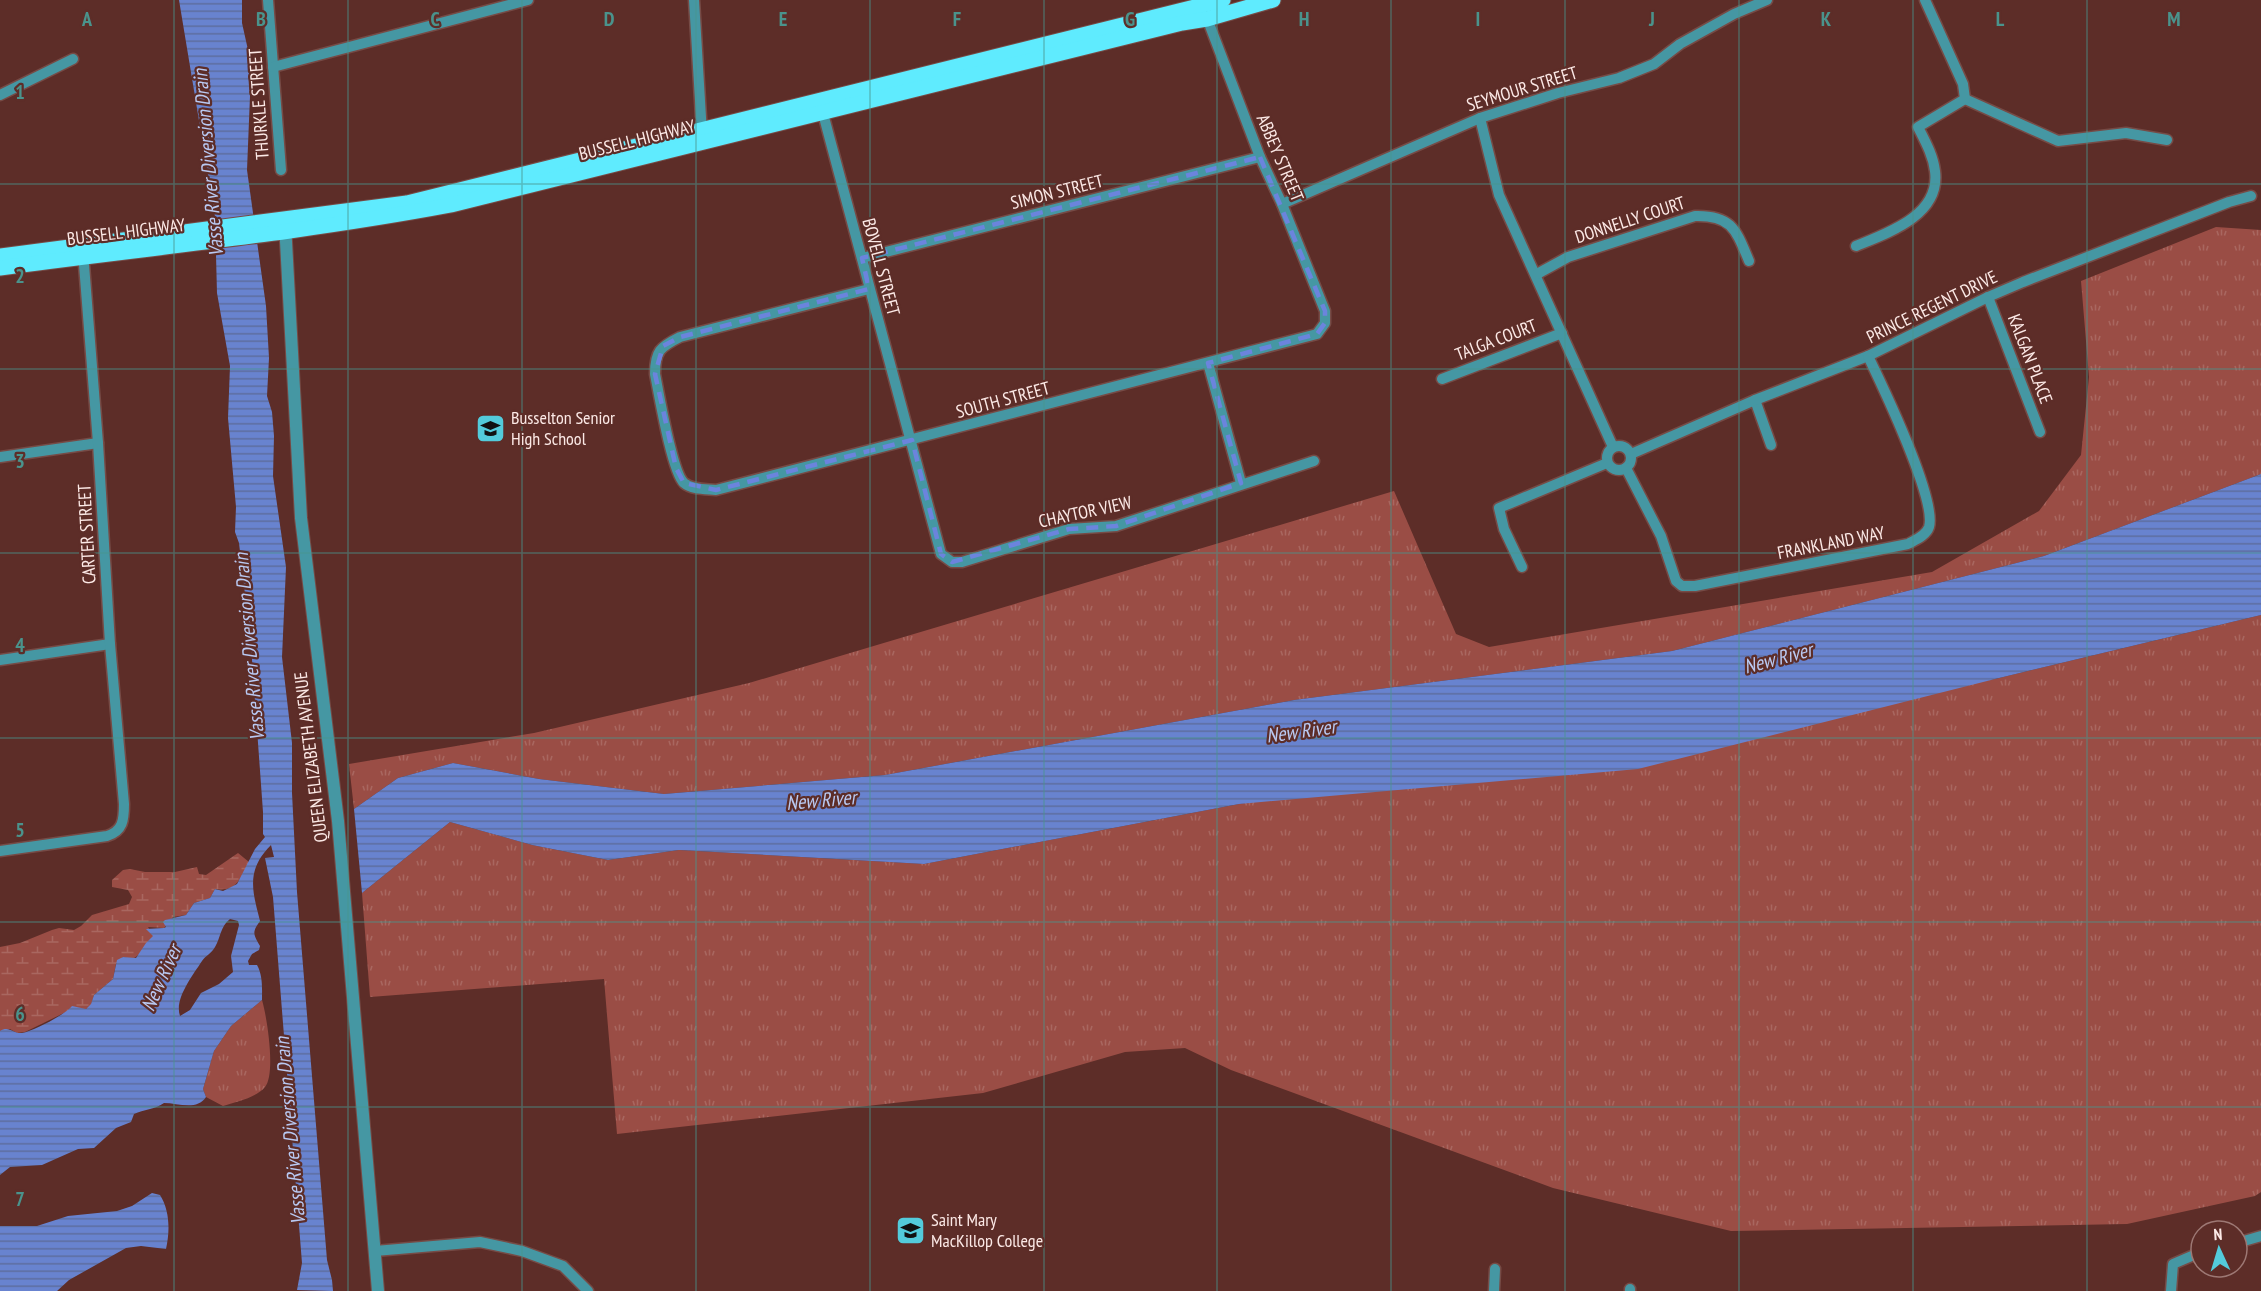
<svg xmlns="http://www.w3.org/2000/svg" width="2261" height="1291" font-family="'PT Sans Narrow',sans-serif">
	<defs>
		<pattern id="grass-tufts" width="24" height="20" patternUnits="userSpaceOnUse" patternTransform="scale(1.5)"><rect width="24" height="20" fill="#9a4d45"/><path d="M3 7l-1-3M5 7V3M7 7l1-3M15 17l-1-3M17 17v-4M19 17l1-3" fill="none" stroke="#a96760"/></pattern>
		<pattern id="wetland-marsh" width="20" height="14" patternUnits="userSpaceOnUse" patternTransform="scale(1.5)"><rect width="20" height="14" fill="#9a4d45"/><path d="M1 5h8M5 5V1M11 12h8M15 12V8" fill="none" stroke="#a96760"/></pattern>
		<pattern id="water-rules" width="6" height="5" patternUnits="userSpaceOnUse" patternTransform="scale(1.5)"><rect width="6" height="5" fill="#6883cf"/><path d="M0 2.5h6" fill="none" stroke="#5e6e9f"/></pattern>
	</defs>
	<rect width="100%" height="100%" fill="#5d2d28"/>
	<!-- grass -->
	<g fill="url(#grass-tufts)">
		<path d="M2216,227L2261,230V474L2044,556L1672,651L1294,700L885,775L664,794L539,779L453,763L398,778L354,809L349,764L534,733L749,683L1394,491L1456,634L1489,647L1932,572L2039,511L2081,455L2089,377L2081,281Z"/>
		<path d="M2261,615V1192L2255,1196L2127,1224L1731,1231L1553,1188L1231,1070L1185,1048L1125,1052L983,1093L617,1134L604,979L370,997L362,893L450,822L532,845L608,860L679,850L924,864L1239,804L1995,679Z"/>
		<path d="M262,1000C267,1017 276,1074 265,1087C256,1098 235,1102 223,1106L206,1097L203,1089L214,1051L231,1026Z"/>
	</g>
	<!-- wetland -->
	<path fill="url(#wetland-marsh)" d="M238,853L249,862C240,879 237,892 215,889L210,898L194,903L186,915L173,917L164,928L148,927L154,936C146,943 142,955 132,959L123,957L116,964L113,979L94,995L91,1005L86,1009L70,1010L25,1032L17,1033L10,1029L0,1031V947L20,943L52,930L59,928L74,930L81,926L92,915L129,904L132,897L128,890L112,887V880L123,870L130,869L145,872H175L197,867L199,874L206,875Z"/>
	<!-- water -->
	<g fill="url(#water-rules)" fill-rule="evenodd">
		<path d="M179,0H242V23L248,50L250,96L247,170L266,306L269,358L267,396L272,412L274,436L273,476L286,567L282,657L292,743V793L297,892L327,1260L332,1280L333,1291L297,1290L302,1263L273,897L265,858L274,857L271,845C246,870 252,890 260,921C252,932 253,934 260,946L259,950L252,954L248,961L249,965H257C263,976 262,988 262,1000L231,1026L214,1051L203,1089L206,1097C197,1111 178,1103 164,1103C154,1110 144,1109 134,1114L131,1122L116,1128L94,1148L78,1149L42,1165L10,1167L0,1175V1031C9,1025 13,1034 22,1033C34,1031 66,1014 72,1006L86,1009L91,1004L94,995L113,979L117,960L123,957L136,958L146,943L153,936L146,929L164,928L166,927L163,922L165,920L186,915L194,903L210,898L215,889L223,891L237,884L255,849L265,837L263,834V812L251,646L239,543L235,532L236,507L228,418L230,366L217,293L215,217ZM230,919L238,921L239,925L231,956L233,972L219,984L201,993L190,1010L180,1016C174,999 193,975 202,961C205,956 212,953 215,947C221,937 220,927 230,919Z"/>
		<path d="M2261,474V615L1995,679L1638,769L1239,804L924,864L679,850L608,860L532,845L450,822L362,893L354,809L398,778L453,763L539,779L664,794L885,775L1294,700L1672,651L2044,556Z"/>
		<path d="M152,1193L160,1195C170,1211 170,1231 166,1249L141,1246L126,1248L69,1280L57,1291H0V1226H37L68,1216L117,1211L132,1206Z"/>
	</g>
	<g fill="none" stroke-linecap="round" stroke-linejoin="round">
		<defs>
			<g id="minor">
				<path d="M268,0L281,170"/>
				<path d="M694,0L702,134"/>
				<path d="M273,67L528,0"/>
				<path d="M0,95L73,59"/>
				<path d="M1965,99L2058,141L2126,133L2167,140"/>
				<path d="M821,106L941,554L952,562H962L1069,529L1116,526L1314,461"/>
				<path d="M1480,118L1499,195L1613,447"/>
				<path d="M1282,204L1480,118L1558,93L1619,78L1654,64L1680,44L1734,14L1767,0"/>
				<path d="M1856,246C1888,233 1941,215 1935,171C1933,155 1925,141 1918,127L1965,99L1963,84L1925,0"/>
				<path d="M862,258L1260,157"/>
				<path d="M1537,274L1568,257L1695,216C1732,215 1736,230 1749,261"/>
				<path d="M869,289L680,337C660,347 655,351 655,374C659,394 672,472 684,483C692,490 706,489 716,490L1317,334L1325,323V311L1282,204L1260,157L1205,13"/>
				<path d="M1988,297L2040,432"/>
				<path d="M1208,363L1241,483"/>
				<path d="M1442,379L1562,333"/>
				<path d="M1755,400L1771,445"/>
				<circle cx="1619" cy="458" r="12"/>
				<path d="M1631,454L1755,400L1868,356L1988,297L2023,282L2229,202L2251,196"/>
				<path d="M0,457L98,443"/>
				<path d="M1626,468L1661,536L1676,581L1682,586H1695L1908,544C1915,540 1926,536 1929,527C1937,500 1882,385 1868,356"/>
				<path d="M1522,567L1504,529L1499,508L1607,463"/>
				<path d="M0,660L110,644"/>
				<path d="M0,851L107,836C123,831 124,820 124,804L110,644L98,443L83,252"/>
				<path d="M2237,1243L2261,1236"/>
				<path d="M375,1251L480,1242L522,1251L563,1266L588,1291"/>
				<path d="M1494,1291L1495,1269"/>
				<path d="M1630,1291V1289"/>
				<path d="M2171,1291L2173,1264L2201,1252"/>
			</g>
			<path id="tertiary" d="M285,223L301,518L338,821L378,1291"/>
			<g id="primary">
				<path d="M0,256L407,203L1223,0"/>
				<path d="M0,268C150,248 302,233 451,205L1182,23L1207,19L1273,0"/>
			</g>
		</defs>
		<!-- minor casing -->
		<use href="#minor" stroke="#764b46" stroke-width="13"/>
		<!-- tertiary casing -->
		<use href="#tertiary" stroke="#764b46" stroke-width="14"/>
		<!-- primary casing -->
		<use href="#primary" stroke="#764b46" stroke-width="17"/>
		<!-- minor -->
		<use href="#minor" stroke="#4597a3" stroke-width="10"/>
		<!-- tertiary -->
		<use href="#tertiary" stroke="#4597a3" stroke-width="12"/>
		<!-- primary -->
		<use href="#primary" stroke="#5febfe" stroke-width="15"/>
	</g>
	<!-- marked area -->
	<path fill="none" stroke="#6b84dd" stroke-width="4.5" stroke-dasharray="12 8" stroke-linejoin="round" d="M1260,157L1325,311V323L1317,334L1208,363L1241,483L1116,526L1069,529L952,562L941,554L912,440L716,490L684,483L676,468L655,374L663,346L680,337L869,289L862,258Z"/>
	<!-- grid -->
	<path fill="none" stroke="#4a938c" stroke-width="1.5" stroke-opacity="0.55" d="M174,0V1291M348,0V1291M522,0V1291M696,0V1291M870,0V1291M1044,0V1291M1217,0V1291M1391,0V1291M1565,0V1291M1739,0V1291M1913,0V1291M2087,0V1291M0,184H2261M0,369H2261M0,553H2261M0,738H2261M0,922H2261M0,1107H2261"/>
	<!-- icons -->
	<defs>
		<symbol id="school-square" viewBox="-11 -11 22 22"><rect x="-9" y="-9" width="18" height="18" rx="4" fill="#53cbdb" stroke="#5d2d28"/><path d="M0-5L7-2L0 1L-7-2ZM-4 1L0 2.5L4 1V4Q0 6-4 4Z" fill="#111"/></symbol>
	</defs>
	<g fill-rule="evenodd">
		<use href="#school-square" x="474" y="412" width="33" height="33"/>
		<use href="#school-square" x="894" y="1214" width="33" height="33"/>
	</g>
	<g text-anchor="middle" stroke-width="4.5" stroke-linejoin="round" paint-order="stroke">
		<!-- street labels -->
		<g font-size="18" fill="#fce9e6" stroke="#5d2d28">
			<text transform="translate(1522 89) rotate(-17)" y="6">SEYMOUR STREET</text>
			<text transform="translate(259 104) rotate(-94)" y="6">THURKLE STREET</text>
			<text transform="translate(637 140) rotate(-14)" y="6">BUSSELL HIGHWAY</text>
			<text transform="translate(1280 158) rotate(67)" y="6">ABBEY STREET</text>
			<text transform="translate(1057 192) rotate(-14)" y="6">SIMON STREET</text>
			<text transform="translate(1630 220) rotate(-18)" y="6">DONNELLY COURT</text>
			<text transform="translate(126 232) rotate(-7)" y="6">BUSSELL HIGHWAY</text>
			<text transform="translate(881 267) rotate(75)" y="6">BOVELL STREET</text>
			<text transform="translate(1932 307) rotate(-26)" y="6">PRINCE REGENT DRIVE</text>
			<text transform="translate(1496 340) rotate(-21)" y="6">TALGA COURT</text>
			<text transform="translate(2030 359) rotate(69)" y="6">KALGAN PLACE</text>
			<text transform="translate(1003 400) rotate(-15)" y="6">SOUTH STREET</text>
			<text transform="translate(1085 512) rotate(-12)" y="6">CHAYTOR VIEW</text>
			<text transform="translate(87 534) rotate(-93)" y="6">CARTER STREET</text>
			<text transform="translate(1831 543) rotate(-11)" y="6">FRANKLAND WAY</text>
			<text transform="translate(311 757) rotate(-97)" y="6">QUEEN ELIZABETH AVENUE</text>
		</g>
		<!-- poi labels -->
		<g font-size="18" fill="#fce9e6" stroke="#5d2d28" text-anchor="start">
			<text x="511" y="424">Busselton Senior<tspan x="511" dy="21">High School</tspan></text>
			<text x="931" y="1226">Saint Mary<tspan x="931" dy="21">MacKillop College</tspan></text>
		</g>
		<!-- water labels -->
		<g font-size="20" font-style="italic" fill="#b9c9f2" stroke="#5d2d28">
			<text transform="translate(208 163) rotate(-95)" y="7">Vasse River Diversion Drain</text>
			<text transform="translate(249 647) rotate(-95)" y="7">Vasse River Diversion Drain</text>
			<text transform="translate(1778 658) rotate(-15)" y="7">New River</text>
			<text transform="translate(1301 731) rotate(-8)" y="7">New River</text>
			<text transform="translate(821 800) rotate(-5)" y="7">New River</text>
			<text transform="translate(161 978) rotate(-66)" y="7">New River</text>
			<text transform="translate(290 1131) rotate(-95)" y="7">Vasse River Diversion Drain</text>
		</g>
	</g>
	<g font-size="20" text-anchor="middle" font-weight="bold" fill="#4a938c" stroke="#5d2d28" stroke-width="4.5" stroke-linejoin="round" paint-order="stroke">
		<text x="87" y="26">A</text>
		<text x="261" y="26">B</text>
		<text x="435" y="26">C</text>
		<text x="609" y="26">D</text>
		<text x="783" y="26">E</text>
		<text x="957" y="26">F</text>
		<text x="1130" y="26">G</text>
		<text x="1304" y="26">H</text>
		<text x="1478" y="26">I</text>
		<text x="1652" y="26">J</text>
		<text x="1826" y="26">K</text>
		<text x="2000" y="26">L</text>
		<text x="2174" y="26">M</text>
		<text x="20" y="99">1</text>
		<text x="20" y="283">2</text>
		<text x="20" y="468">3</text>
		<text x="20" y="652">4</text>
		<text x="20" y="837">5</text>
		<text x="20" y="1021">6</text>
		<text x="20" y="1206">7</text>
	</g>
	<!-- north arrow -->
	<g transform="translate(2219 1249) rotate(356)"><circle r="28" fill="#5d2d28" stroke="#9d7874" stroke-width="1.5"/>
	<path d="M0-4.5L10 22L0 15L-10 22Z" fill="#53cbdb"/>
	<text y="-9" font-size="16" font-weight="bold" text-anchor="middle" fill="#fce9e6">N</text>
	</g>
</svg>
